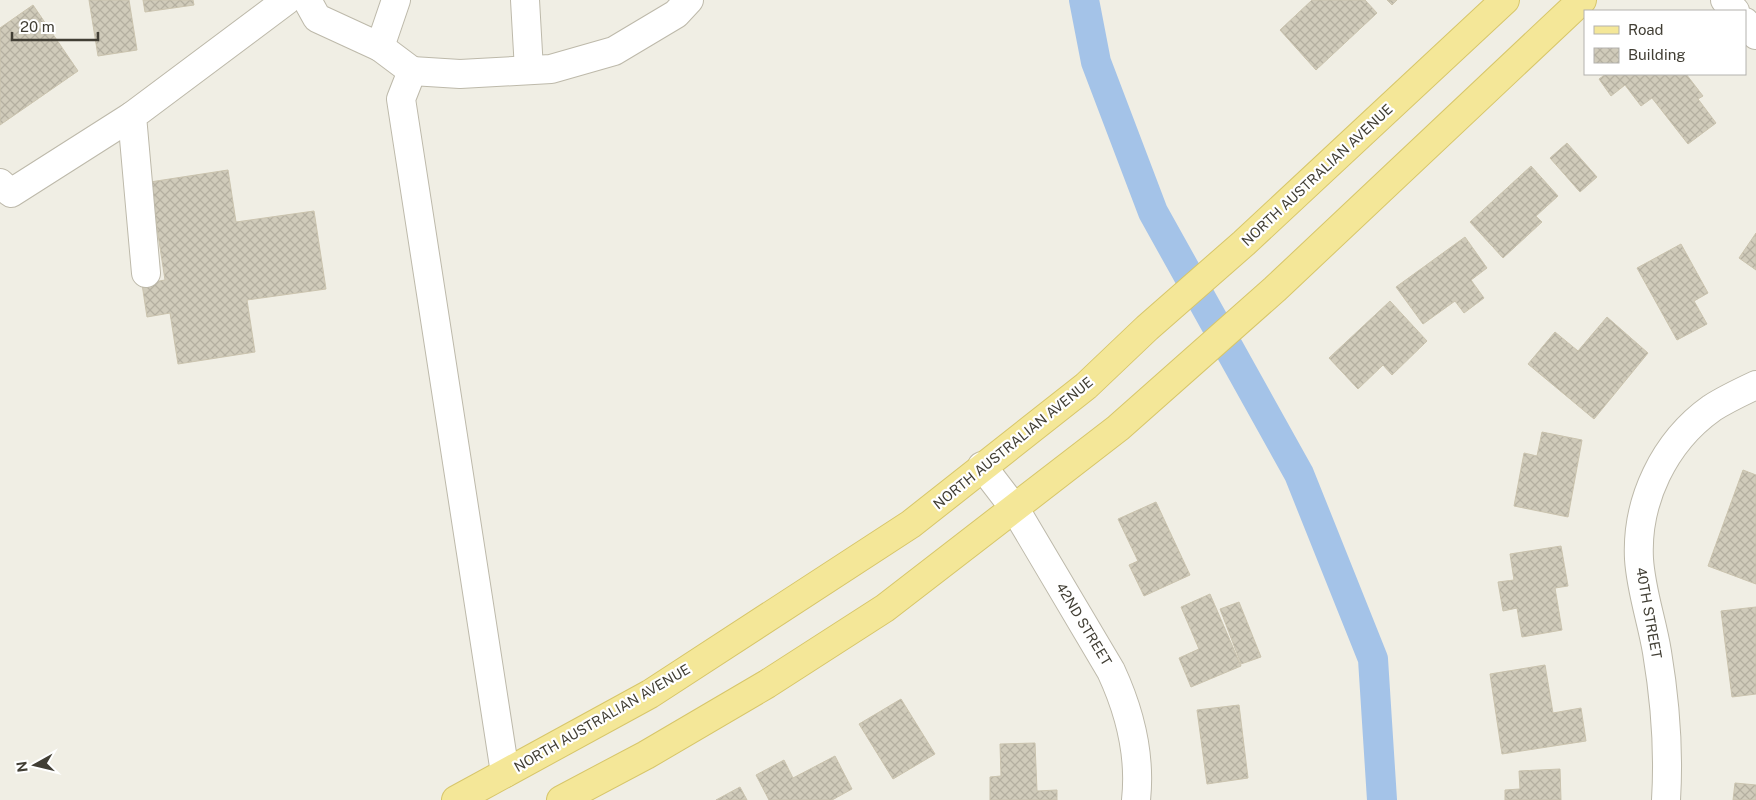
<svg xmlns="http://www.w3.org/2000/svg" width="1756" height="800" font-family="'Public Sans',sans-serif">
	<defs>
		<pattern id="building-cross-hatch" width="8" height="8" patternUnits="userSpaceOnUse" patternTransform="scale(1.25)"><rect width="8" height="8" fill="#d0cbba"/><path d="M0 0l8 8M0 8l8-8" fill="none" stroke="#b4afa0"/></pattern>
	</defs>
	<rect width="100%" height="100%" fill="#f0eee4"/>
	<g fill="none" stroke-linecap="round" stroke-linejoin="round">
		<!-- canal -->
		<path stroke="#a4c3e8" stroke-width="30" d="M1084,0L1096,62L1153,212L1299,474L1373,659L1382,800"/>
	</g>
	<!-- building -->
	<g fill="url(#building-cross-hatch)" stroke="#cac3ae">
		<path d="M89,0H129L137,50L98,56Z"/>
		<path d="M143,0H193L194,5L145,12Z"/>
		<path d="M1312,0H1365L1377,13L1316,70L1280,30Z"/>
		<path d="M1387,0H1397L1392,5Z"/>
		<path d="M33,5L78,71L0,125V28Z"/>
		<path d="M1606,74H1686L1703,96L1698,99L1716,123L1688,144L1652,98L1641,106L1625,85L1611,96L1599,79Z"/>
		<path d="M1567,143L1597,177L1580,192L1550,158Z"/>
		<path d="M1531,166L1558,196L1536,216L1542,222L1503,258L1470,222Z"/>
		<path d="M228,170L236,222L314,211L326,289L247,300L255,352L178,364L170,313L147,317L142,284L165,280L150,182Z"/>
		<path d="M1756,233V270L1739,258Z"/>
		<path d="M1465,237L1487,268L1471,280L1484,298L1464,313L1455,301L1423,324L1396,287Z"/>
		<path d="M1681,244L1708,293L1694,301L1707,324L1677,340L1637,268Z"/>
		<path d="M1390,301L1427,341L1392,375L1383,365L1358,389L1329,358Z"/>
		<path d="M1607,317L1648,353L1594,419L1528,364L1555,332L1578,351Z"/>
		<path d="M1542,432L1582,440L1568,517L1514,506L1524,453L1537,456Z"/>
		<path d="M1743,470L1756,475V584L1708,566Z"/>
		<path d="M1156,502L1190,575L1144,596L1129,565L1138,561L1118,519Z"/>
		<path d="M1561,546L1568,586L1555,588L1562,630L1522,637L1517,608L1503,611L1498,582L1514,580L1510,554Z"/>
		<path d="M1210,594L1241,666L1191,687L1179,658L1199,649L1181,607Z"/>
		<path d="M1239,602L1261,657L1241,664L1220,609Z"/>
		<path d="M1756,607V694L1732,697L1721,611Z"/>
		<path d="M1545,665L1553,713L1581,708L1586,741L1502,754L1490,674Z"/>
		<path d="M901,699L935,754L893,779L859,724Z"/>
		<path d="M1239,705L1248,778L1207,784L1197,710Z"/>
		<path d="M1035,743L1037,791L1057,790V800H990V777L1001,776L1000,744Z"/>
		<path d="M835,756L852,789L832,800H769L756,775L784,760L793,778Z"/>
		<path d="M1560,769L1561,800H1505V790L1520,789L1519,771Z"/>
		<path d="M1735,783L1756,785V800H1733Z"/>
		<path d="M740,787L747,800H716Z"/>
	</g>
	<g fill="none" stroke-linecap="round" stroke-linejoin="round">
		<defs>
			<g id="minor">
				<path d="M307,0L317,18L380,47L396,0"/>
				<path d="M525,0L529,70"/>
				<path d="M1725,0L1735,11"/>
				<path d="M1745,22L1756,35"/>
				<path d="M380,47L412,71L401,99L505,773"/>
				<path d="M412,71L460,74L551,69L614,51L676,14L689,0"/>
				<path d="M0,183L11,193L132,116"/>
				<path d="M146,273L132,116L287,0"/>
				<path d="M982,466L1015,509L1111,671C1130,712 1141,754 1136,800"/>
				<path d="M1666,800C1669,752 1665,700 1657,652C1652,621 1641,591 1639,559C1636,501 1664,442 1712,408C1726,399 1741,392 1756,385"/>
			</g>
			<g id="major">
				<path d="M456,800L650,694L911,524L1086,386L1147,328L1244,243L1505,0"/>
				<path d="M561,800L646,755L767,684L885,608L1118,428L1275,289L1582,0"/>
			</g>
		</defs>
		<!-- minor casing -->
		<use href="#minor" stroke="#bdb9aa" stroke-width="30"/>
		<!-- major casing -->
		<use href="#major" stroke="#d7c66a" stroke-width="30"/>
		<!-- minor -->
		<use href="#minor" stroke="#fff" stroke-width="28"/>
		<!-- major -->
		<use href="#major" stroke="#f4e798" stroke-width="28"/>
	</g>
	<g text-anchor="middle" stroke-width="4.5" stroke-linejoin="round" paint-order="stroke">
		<!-- street labels -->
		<g font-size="14" fill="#413e34" stroke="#fff">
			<text transform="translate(1317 175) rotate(-43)" y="5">NORTH AUSTRALIAN AVENUE</text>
			<text transform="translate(1013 443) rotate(-39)" y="5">NORTH AUSTRALIAN AVENUE</text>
			<text transform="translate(1649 613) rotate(80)" y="5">40TH STREET</text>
			<text transform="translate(1084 624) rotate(59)" y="5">42ND STREET</text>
			<text transform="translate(602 718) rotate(-30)" y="5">NORTH AUSTRALIAN AVENUE</text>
		</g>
	</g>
	<!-- legend -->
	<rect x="1584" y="10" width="162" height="65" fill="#ffffff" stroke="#b3b2ae"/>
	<rect x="1594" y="26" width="25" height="8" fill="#f4e798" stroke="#b3b2ae"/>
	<text x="1628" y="35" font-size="15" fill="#413e34">Road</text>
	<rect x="1594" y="48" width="25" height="15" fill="url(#building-cross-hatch)" stroke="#b3b2ae"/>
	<text x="1628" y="60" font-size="15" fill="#413e34">Building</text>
	<!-- north arrow -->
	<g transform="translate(35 765) rotate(262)" stroke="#ffffff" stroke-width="4" paint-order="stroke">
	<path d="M0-4L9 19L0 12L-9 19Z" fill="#413e34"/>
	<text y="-8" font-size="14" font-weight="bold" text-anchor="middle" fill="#413e34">N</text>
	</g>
	<!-- scale -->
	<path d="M12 32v8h86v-8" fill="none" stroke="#413e34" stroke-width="2.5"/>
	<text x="20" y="32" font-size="15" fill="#413e34" stroke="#ffffff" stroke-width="4" paint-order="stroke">20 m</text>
</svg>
